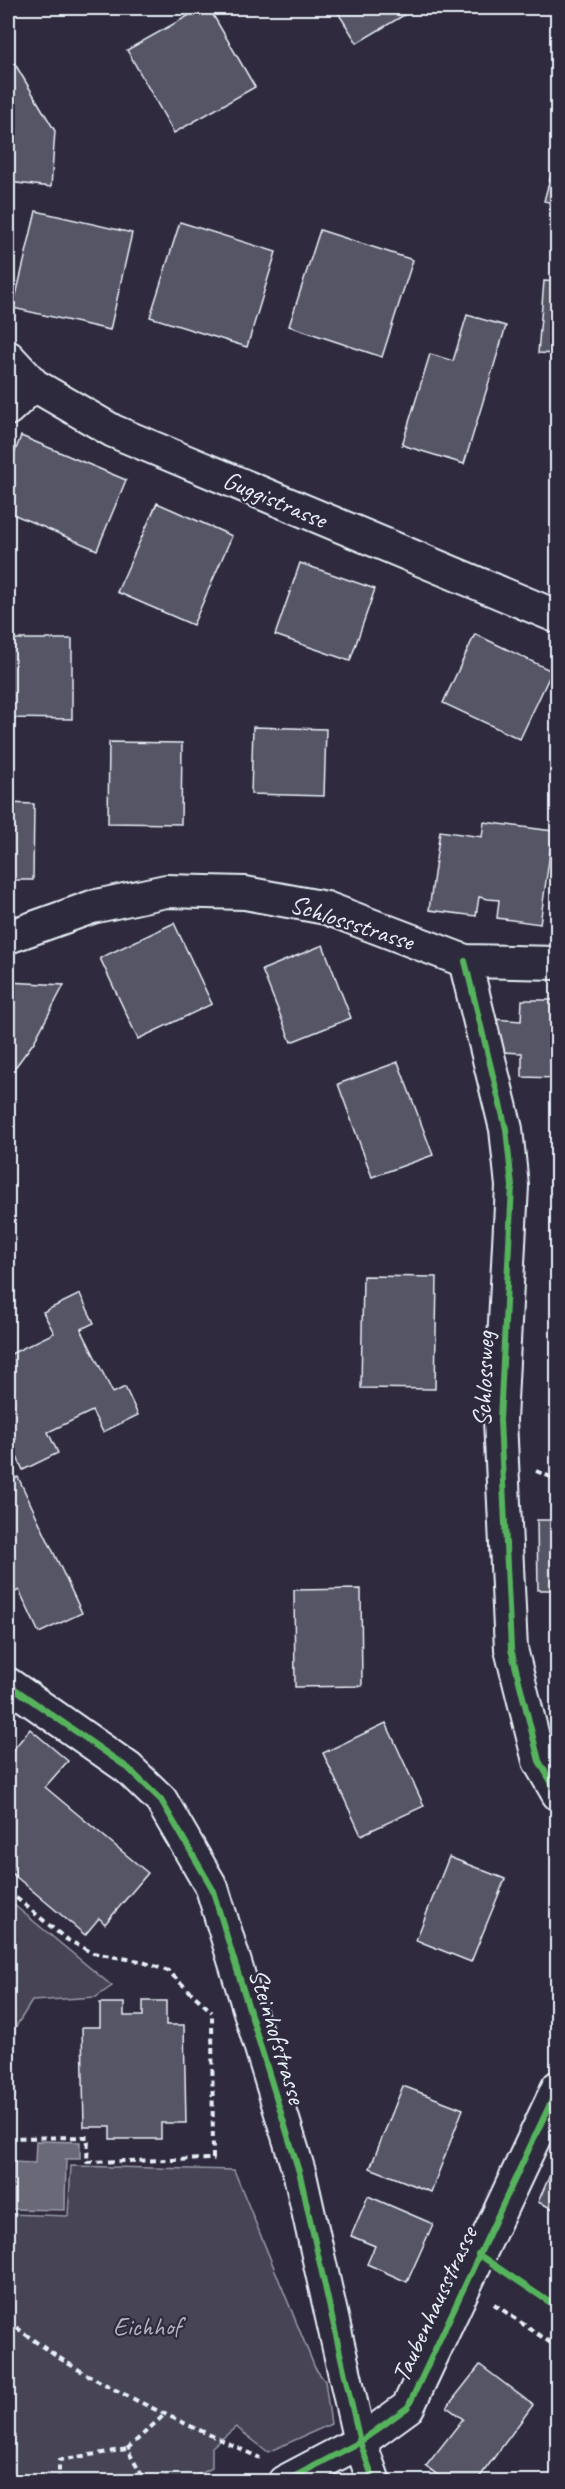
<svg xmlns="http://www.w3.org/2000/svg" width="565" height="2489" font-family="Caveat,sans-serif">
	<rect width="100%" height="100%" fill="#2f2a3d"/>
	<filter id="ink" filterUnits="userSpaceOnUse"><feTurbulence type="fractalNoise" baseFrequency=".0167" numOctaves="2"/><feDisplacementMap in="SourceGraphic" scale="12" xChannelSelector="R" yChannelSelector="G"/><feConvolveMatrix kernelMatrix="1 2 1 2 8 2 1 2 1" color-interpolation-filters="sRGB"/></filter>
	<g filter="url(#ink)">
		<!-- green -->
		<g fill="#464455" stroke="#979aa6" stroke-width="1.5">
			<path d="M8,1900L112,1986L96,1997L32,2001L15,2028V2098L8,2103Z"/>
			<path d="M71,2166L234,2170L315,2368L325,2381L331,2424L268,2452L236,2427L212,2447V2468L187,2481H169L166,2476L154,2482L8,2481V2214L68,2216Z"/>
		</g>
		<!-- water -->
		<path fill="#696978" stroke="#9c9fab" stroke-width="1.5" d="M36,2141L80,2142V2159H66L65,2210L8,2209V2185H13V2162L35,2163Z"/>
		<!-- building -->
		<g fill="#575565" stroke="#e8f1f8" stroke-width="1.5">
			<path d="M202,8H209L255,87L174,133L127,50Z"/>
			<path d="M335,8H416L357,43Z"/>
			<path d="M12,59L55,131L51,187L8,182V61Z"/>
			<path d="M558,149V204L544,201Z"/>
			<path d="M36,211L132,233L110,330L13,308Z"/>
			<path d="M180,222L276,252L247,347L150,317Z"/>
			<path d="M320,230L413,260L382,357L289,326Z"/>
			<path d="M544,281L558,282V354L538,353Z"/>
			<path d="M467,315L506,326L464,464L402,445L430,354L453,361Z"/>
			<path d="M21,436L126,480L97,550L8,512V470Z"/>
			<path d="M157,503L232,536L193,625L117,592Z"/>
			<path d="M300,563L375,589L350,661L275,635Z"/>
			<path d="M475,634L552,671L520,739L443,703Z"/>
			<path d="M8,639H72V719L8,718Z"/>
			<path d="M253,727L326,729L324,796L251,794Z"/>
			<path d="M109,742L182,743L181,824L108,823Z"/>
			<path d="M8,803L34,804L33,880H8Z"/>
			<path d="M484,822L553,831L540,924L497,918L499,900L488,899L479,897L476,916L429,910L440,831L482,837Z"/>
			<path d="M174,923L212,1004L138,1039L100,958Z"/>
			<path d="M323,945L351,1018L291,1042L262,970Z"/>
			<path d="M8,982L64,985L34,1042L8,1077Z"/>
			<path d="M522,1000H558V1078L522,1077V1053L501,1052L494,1019L521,1021Z"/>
			<path d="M398,1062L433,1155L372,1177L338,1084Z"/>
			<path d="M363,1276L437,1277L435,1389L361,1388Z"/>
			<path d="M80,1294L94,1323L81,1329L113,1393L125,1387L138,1415L103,1432L92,1411L48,1432L58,1453L23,1470L10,1442L16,1439L8,1422V1352L9,1355L54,1333L43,1312Z"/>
			<path d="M18,1477L82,1613L39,1633L19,1590L8,1596V1482Z"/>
			<path d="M537,1520H558V1590H538Z"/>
			<path d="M361,1589L362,1686L295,1687L294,1590Z"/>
			<path d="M386,1723L424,1806L361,1835L323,1753Z"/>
			<path d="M30,1729L68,1761L45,1787L148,1873L105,1924L99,1918L85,1935L8,1870V1756Z"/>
			<path d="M449,1857L505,1879L471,1962L416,1940Z"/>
			<path d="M143,2001H166V2025H184L186,2123H161V2139H110V2127H84L82,2027H100V2003H124V2016H143Z"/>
			<path d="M403,2086L463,2109L431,2192L370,2168Z"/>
			<path d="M554,2166L558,2167V2211L538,2202Z"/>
			<path d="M368,2196L433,2224L407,2282L367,2264L375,2246L351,2236Z"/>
			<path d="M480,2365L533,2405L476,2482H447L426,2466L463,2419L447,2407Z"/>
		</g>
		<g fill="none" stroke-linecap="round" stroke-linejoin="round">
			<defs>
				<g id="street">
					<path d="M8,357L34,385L113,431L558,617"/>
					<path d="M8,409L34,385"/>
					<path d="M8,937L92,907L166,891L245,893L326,908L465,961L558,963"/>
					<path d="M465,961L506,1129L512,1186L500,1420L511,1649L539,1761L558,1794"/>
					<path d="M8,1684L128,1768L161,1800L212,1888L300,2175L360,2442L374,2482"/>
					<path d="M284,2482L360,2442L408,2407L558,2087"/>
				</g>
			</defs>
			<!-- street casing -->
			<use href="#street" stroke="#e8f1f8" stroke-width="36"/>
			<!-- path -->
			<g stroke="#e8f1f8" stroke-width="4" stroke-dasharray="6 4.5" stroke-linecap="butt">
				<path d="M536,1471L558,1480"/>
				<path d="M8,1891L66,1939L93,1953L140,1961L168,1971L212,2012"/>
				<path d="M8,2138L88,2137L87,2162L213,2159L212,2012"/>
				<path d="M494,2304L558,2348"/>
				<path d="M8,2321C25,2334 42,2347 61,2359C122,2397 194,2427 260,2458"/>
				<path d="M8,2478L42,2477V2482"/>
				<path d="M59,2482V2460L127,2449"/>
				<path d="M140,2482L145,2481L127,2449L165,2414"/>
			</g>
			<!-- street -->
			<use href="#street" stroke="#2f2a3d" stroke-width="32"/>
			<defs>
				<g id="cycleway">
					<path d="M465,961L506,1129L512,1186L500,1420L511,1649L539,1761L558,1794"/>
					<path d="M8,1684L128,1768L161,1800L212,1888L300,2175L360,2442L374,2482"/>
					<path d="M478,2254L558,2308"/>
					<path d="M284,2482L360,2442L408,2407L558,2087"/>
				</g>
			</defs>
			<!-- cycleway casing -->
			<use href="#cycleway" stroke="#2f2a3d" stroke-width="10"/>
			<!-- cycleway -->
			<use href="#cycleway" stroke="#56b35d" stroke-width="6"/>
		</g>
	</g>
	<g text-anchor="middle" stroke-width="4.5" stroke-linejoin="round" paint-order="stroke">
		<!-- street labels -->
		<g font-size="26" fill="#e8f1f8" stroke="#2f2a3d">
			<text transform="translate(275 499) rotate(23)" y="9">Guggistrasse</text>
			<text transform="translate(352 922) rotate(18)" y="9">Schlossstrasse</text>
			<text transform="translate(483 1379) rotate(-88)" y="9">Schlossweg</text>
			<text transform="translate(278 2036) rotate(73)" y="9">Steinhofstrasse</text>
			<text transform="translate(434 2304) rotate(-65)" y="9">Taubenhausstrasse</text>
		</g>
		<!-- park labels -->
		<g font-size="26" fill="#afb4bf" stroke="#2f2a3d">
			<text x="147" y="2335">Eichhof</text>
		</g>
	</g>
	<!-- margin -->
	<rect width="565" height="2489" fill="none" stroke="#2f2a3d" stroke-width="30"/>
	<rect x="15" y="15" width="535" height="2459" fill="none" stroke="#e8f1f8" stroke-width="2" filter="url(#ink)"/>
</svg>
